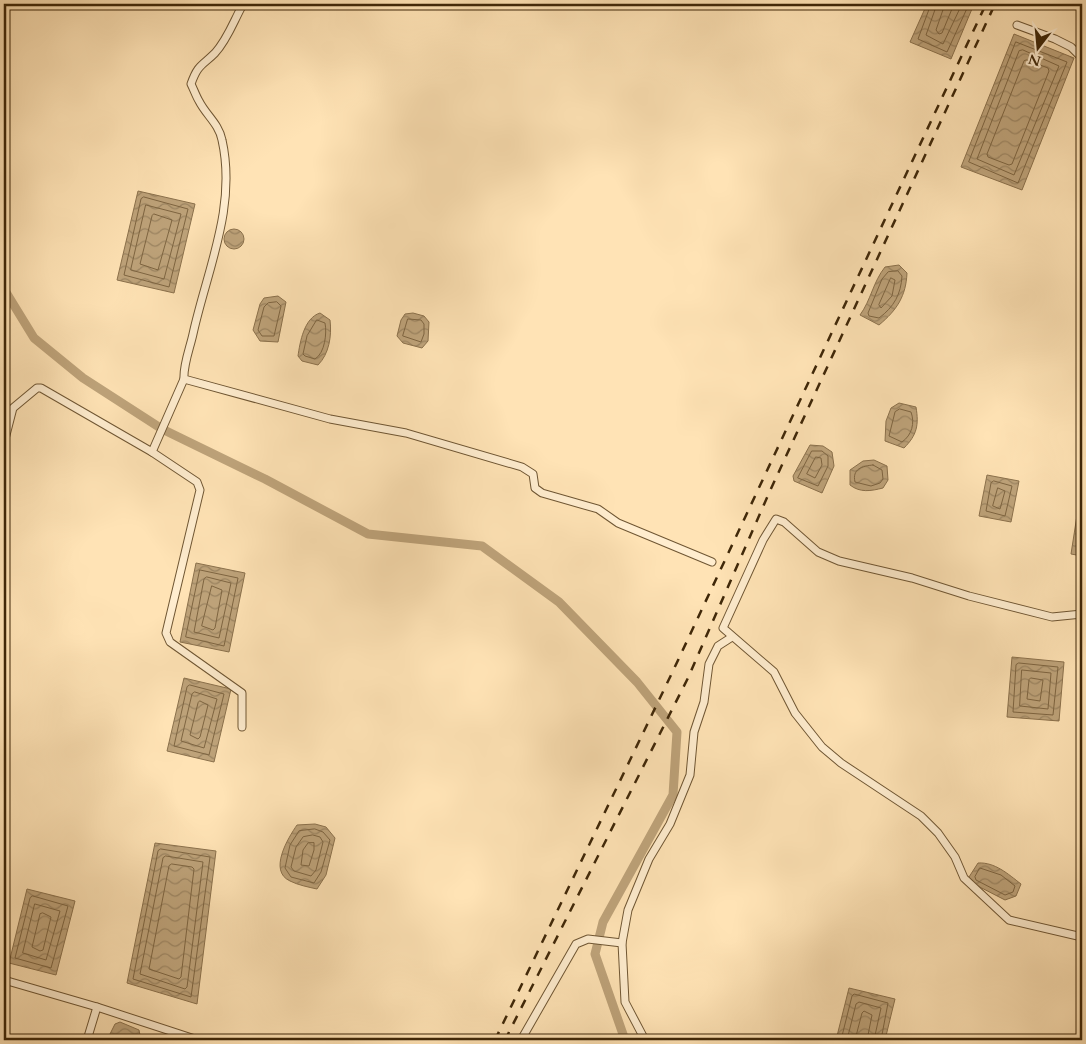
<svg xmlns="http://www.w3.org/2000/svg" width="1086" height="1044" font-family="Cardo,serif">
	<defs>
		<pattern id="water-waves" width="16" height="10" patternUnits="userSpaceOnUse" patternTransform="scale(1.25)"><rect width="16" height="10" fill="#bea37a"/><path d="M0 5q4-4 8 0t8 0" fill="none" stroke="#9c8562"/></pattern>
	</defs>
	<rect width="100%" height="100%" fill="#ffe3b5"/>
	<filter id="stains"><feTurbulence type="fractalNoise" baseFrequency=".004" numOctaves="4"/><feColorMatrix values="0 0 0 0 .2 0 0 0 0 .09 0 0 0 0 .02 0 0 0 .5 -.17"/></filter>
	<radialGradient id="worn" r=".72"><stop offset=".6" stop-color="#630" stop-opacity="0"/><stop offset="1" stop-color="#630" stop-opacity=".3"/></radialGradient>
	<!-- water -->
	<g fill="url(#water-waves)" stroke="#8b714c">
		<path d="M927,4H974L951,59L910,42Z"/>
		<path d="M1014,34L1074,58L1022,190L961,167Z"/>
		<path d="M138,191L195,204L174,293L117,280Z"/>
		<circle cx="234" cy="239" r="10"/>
		<path d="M899,265L907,273C906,296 897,310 879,325L860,315C871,300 873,282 885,267Z"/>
		<path d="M278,296L286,302L278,342L260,341L253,330L260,304L264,298Z"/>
		<path d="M320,313L330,320C332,336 329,354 318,365L302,361L298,356C300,342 304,318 320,313Z"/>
		<path d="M413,313L424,316L429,322L428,341L422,348L403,343L397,336L401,320L405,314Z"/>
		<path d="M899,403L916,407C919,425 917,435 904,448L885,441L886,421L891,408Z"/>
		<path d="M810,445L823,446L832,452L834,466L822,493L794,481L793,476Z"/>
		<path d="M874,460L887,466L888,480L883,488C871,491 860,493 850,485V470L863,461Z"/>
		<path d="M987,475L1019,481L1011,522L979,516Z"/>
		<path d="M1082,483V556L1071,554Z"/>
		<path d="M196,563L245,573L229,652L180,642Z"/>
		<path d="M1012,657L1064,662L1059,721L1007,717Z"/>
		<path d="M184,678L231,689L214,762L167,751Z"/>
		<path d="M315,824L326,827L335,838L326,875L317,889C308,887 298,885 290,881C268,871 288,838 297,825Z"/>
		<path d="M155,843L216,851L197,1004L127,983Z"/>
		<path d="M978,863C995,862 1008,874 1021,884L1016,896L1005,900L970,882L969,877Z"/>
		<path d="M27,889L75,901L56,975L9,963Z"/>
		<path d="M849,988L895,999L885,1040H836Z"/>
		<path d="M120,1022L139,1030L141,1040H107L115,1024Z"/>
	</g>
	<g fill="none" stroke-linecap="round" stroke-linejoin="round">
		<!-- shore -->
		<g stroke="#7e6541" stroke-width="1">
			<path d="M931,4L918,39L947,52L969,4"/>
			<path d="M937,4L926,35L943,44L962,4"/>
			<path d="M945,4L936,30L939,34L942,33L954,4"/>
			<path d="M1016,42L1067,62L1018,183L969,162Z"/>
			<path d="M1023,50L1059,66L1014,175L977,159L1019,51Z"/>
			<path d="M1027,60L1048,68L1049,71L1012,164L1009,165L988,157L987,154L1024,61Z"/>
			<path d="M144,197L188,209L169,287L124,275L141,199Z"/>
			<path d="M146,205L181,214L164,279L131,270Z"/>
			<path d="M154,214L172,220L158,270L140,264L152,216Z"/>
			<path d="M898,271L902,276C901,294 894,307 879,318L869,316L868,313L882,279L888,272Z"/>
			<path d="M891,278L895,280L892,296L881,308L879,305Z"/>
			<path d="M277,302L281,306L274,336H262L258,330L264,307L268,303Z"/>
			<path d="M408,319L421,320L424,324V334L421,342L403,336Z"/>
			<path d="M317,320L325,323C327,333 325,353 315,359L305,356L303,354L307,336Z"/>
			<path d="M900,409L911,412C915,423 912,435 902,442L889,436L895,412Z"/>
			<path d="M812,451H822L828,456V466L818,486L798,478Z"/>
			<path d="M816,457L821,458L822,465L815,478L807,474Z"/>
			<path d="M873,465L882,470L883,479L880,483L871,486L855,482C852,469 862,466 873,465Z"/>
			<path d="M994,481L1012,486L1005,516L986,511L991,483Z"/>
			<path d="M998,488L1005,491L1000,509L993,506Z"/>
			<path d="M200,570L238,578L224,646L186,637Z"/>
			<path d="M207,577L231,583L219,638L194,632L204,579Z"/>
			<path d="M212,586L222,590L215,628L213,630L202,626Z"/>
			<path d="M1019,663L1058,667L1053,715L1013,712L1016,665Z"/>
			<path d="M1022,670L1051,673L1048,709L1020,706Z"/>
			<path d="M1031,678L1043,680L1040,701L1027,699L1029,680Z"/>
			<path d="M190,685L224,694L209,755L174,746L187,687Z"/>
			<path d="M195,692L217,699L204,748L181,741L192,694Z"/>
			<path d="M200,701L208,705L200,737L198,739L190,735L198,703Z"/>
			<path d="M315,829L323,832L330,840L321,872L314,883L291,877L285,868L290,845L299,831Z"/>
			<path d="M313,835L320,837L323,842L316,870L311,876L294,871L291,867L296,847L303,837Z"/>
			<path d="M314,843V850L309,866L301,865L303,850L308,843Z"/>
			<path d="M161,849L210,857L191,997L133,979L158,851Z"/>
			<path d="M166,856L203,862L187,987L185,989L140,974L163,858Z"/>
			<path d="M172,864L192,867L194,869L181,977L179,979L149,969L169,866Z"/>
			<path d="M980,868L1001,875L1015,886L1013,892L1005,895L976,880L975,877Z"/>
			<path d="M33,896L68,906L51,968L15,958L30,898Z"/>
			<path d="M35,904L60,911L46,960L23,953Z"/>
			<path d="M43,913L51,917L43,950L40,951L32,947L40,914Z"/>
			<path d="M841,1040L852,996L854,994L888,1003L881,1040"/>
			<path d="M847,1040L856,1004L859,1002L881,1008L874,1040"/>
			<path d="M855,1040L862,1013L864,1011L872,1015L867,1040"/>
		</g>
		<!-- canal -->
		<path stroke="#bea37a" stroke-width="9" d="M4,289L34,338L83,378L162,429L265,479L368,534L482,546L559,602L637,682L677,732L673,795L603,922L595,954L625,1040"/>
		<defs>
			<g id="minor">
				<path d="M239,4L241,8C233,23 227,40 215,53C202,66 198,64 191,84C194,90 196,96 199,101C206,115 219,124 222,140C237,207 207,270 193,334C190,348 183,365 184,379L330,419L406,433L522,467L533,474L535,488L542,493L598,509L618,523L712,562"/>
				<path d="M1017,25L1055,39L1071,47L1082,58"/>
				<path d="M184,379L152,452L197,482L200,490L166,633L170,642L242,693V727"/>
				<path d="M4,443L13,408L37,388H41L152,452"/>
				<path d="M1082,614L1052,617L969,596L912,578L839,561L818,552L784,522L776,519L763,540L723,628L774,672L795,713L822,747L841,763L921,816L938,833L955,857L964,878L1009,920L1082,937"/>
				<path d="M4,980L97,1007L198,1040"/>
				<path d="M87,1040L97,1007"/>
				<path d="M521,1040L576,944L588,939L622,943"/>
				<path d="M645,1040L625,1002L622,943L628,910L649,859L670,824L690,775L694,732L704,702L709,664L718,646L732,637"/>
			</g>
		</defs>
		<!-- minor casing -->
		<use href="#minor" stroke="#6f5633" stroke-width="9"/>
		<!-- minor -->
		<use href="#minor" stroke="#ffedcf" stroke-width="7"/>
		<!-- rail -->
		<g stroke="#3f2708" stroke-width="2.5" stroke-dasharray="9 9" stroke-linecap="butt">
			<path d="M495,1040L672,673L986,4"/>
			<path d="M505,1040L688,678L769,493L995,4"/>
		</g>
	</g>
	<!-- margin -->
	<rect width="1086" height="1044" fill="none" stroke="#ffe3b5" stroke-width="20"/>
	<rect x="5" y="5" width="1076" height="1034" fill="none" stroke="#3f2708" stroke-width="2.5"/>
	<rect x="10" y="10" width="1066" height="1024" fill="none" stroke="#3f2708"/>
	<!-- north arrow -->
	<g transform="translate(1038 48) rotate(196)" stroke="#ffedcf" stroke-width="4" paint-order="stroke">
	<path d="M0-4L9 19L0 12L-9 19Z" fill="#3f2708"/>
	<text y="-8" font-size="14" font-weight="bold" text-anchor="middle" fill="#3f2708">N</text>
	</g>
	<rect width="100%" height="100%" filter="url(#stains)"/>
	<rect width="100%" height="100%" fill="url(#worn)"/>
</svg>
